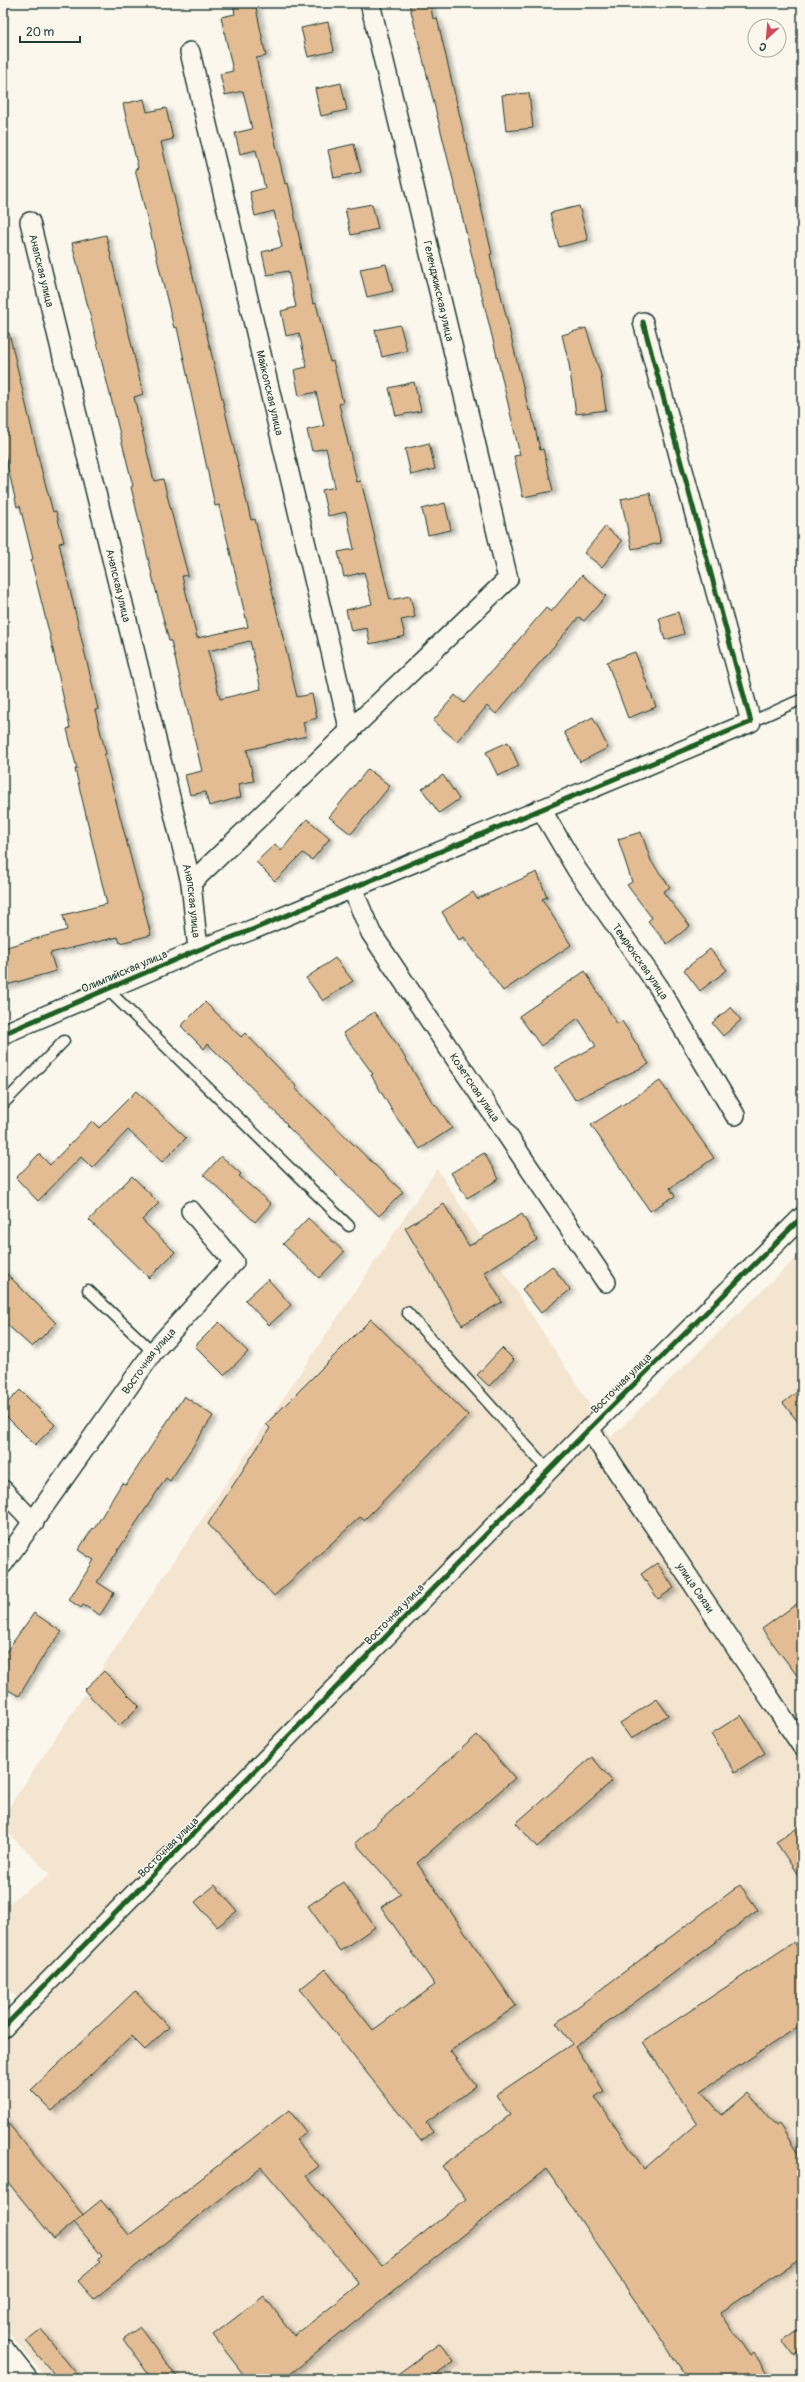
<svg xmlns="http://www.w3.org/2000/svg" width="805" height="2382" font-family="Pangolin,sans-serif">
	<defs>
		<filter id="shadow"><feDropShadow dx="4.5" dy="2.5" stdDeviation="2" flood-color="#0004"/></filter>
	</defs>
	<rect width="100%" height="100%" fill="#fbf7ec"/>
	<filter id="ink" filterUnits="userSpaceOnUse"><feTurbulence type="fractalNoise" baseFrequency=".025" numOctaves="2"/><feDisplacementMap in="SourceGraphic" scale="8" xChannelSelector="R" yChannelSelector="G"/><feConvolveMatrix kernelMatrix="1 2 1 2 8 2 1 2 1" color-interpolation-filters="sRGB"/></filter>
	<g filter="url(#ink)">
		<!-- built -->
		<path fill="#f4e5d1" d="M437,1169L611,1437L802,1252V2379H47L3,2326V2041L33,2012L3,1985V1907L50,1874L3,1828V1816Z"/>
		<!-- building -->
		<g fill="#e3bc93" stroke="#1f3d34" fill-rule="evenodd" filter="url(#shadow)">
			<path d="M233,3H255L266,56L256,58L285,184L288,183L313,304L316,303L330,362L333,361L343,403L339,404L357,482L361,481L390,600L410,596L415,617L401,620L405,636L370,644L367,628L351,631L346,610L372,604L364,572L344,577L338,552L354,549L346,512L328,516L322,490L335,487L326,448L312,451L307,430L324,426L316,392L299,396L294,370L307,367L299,333L286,336L281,311L296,307L288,271L267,275L262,252L282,247L274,211L255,216L250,192L265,188L256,150L240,154L235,133L252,129L243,91L225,95L220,74L233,71L221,17L235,14Z"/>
			<path d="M409,3H430L433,19L437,18L492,254H490L497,288L499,287L529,411L531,410L540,450L543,449L553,491L523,497L514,456L520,455L495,348Z"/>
			<path d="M328,22L334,51L308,57L301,28Z"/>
			<path d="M341,83L347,110L321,116L315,89Z"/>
			<path d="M529,93L533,128L506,131L502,95Z"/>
			<path d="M144,99L147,112L166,108L173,139L161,142L251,520L255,519L297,697L312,694L317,718L303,722L306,736L247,750L254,781L238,784L241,797L209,806L205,792L190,795L185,775L202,771L171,641H169L154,583L131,487L133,486L72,243L106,235L143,394L134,397L154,481L163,479L178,538L188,575L182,576L197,638L248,627L219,505L215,506L177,327L174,328L135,169L138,168L123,104ZM250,641L261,689L220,699L208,651Z"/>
			<path d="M354,144L361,172L334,178L328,150Z"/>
			<path d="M372,204L378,229L351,235L345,209Z"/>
			<path d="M579,206L588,240L559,247L550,213Z"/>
			<path d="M386,264L393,291L367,297L360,269Z"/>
			<path d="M400,325L407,351L382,357L375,330Z"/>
			<path d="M586,328L601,376L606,410L576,414L569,364L562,335Z"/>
			<path d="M9,333L41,468L53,512L56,511L64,542L59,543L98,709L95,710L106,754L104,755L151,935L120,943L118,937L50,953L56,971L3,986V948L67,930L63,915L107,904L75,769H77L67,729L70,728L50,636L31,560L33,559L20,506L17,507L3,446V334Z"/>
			<path d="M414,382L421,411L396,416L389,388Z"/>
			<path d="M429,443L435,469L411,475L405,449Z"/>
			<path d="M650,493L661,543L632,549L621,499Z"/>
			<path d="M445,503L451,530L428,535L422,509Z"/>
			<path d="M605,527L622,541L602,567L584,553Z"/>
			<path d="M582,575L606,596L584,621L579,617L496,714L487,706L457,741L433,721L455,695L464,703L546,608L551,612Z"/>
			<path d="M678,612L684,634L665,640L659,618Z"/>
			<path d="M635,652L656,707L628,718L607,662Z"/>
			<path d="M593,717L608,748L580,762L564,732Z"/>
			<path d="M508,742L519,766L498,776L486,752Z"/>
			<path d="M368,769L390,786L351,834L329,817Z"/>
			<path d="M443,775L459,799L439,813L422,789Z"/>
			<path d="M307,819L330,838L312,860L303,853L275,881L256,862L275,844L281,851Z"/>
			<path d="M641,832L651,861L670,887L663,892L690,926L667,944L648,921L652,918L627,885L632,882L618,839Z"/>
			<path d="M537,872L547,897L542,899L571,945L503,991L464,937L459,940L442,912L473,892L477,899Z"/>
			<path d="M710,949L727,970L700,991L684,970Z"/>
			<path d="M335,958L353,981L323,1001L306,978Z"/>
			<path d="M585,971L617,1024L622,1021L649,1064L575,1100L555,1068L596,1046L578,1018L541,1046L519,1016Z"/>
			<path d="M205,1002L241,1037L245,1033L297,1087L295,1088L403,1192L379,1216L286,1125L287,1124L251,1087L208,1044L204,1049L181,1026Z"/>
			<path d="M731,1007L741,1020L723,1036L712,1023Z"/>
			<path d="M374,1012L396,1043L434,1105L435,1104L452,1128L420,1149L396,1117L371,1075L373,1074L343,1033Z"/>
			<path d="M660,1081L714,1158L670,1188L675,1196L650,1211L591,1125Z"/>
			<path d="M136,1091L186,1138L162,1162L128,1130L92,1168L81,1157L38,1201L16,1178L39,1154L50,1165L92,1121L99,1128Z"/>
			<path d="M484,1153L499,1179L467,1198L451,1173Z"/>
			<path d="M221,1156L241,1174L239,1176L271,1204L255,1222L204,1175Z"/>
			<path d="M132,1176L159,1203L142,1220L175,1252L149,1278L89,1220Z"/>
			<path d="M444,1204L469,1246L522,1214L537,1240L484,1272L502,1302L462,1325L405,1228Z"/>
			<path d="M308,1218L344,1252L319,1278L283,1244Z"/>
			<path d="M552,1266L570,1290L541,1313L522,1289Z"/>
			<path d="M3,1270L56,1323L32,1347L3,1321Z"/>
			<path d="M268,1279L291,1305L269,1325L245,1300Z"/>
			<path d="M371,1319L468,1415L364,1520L360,1517L274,1596L208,1524L270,1428L266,1424Z"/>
			<path d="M219,1322L248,1352L224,1375L195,1346Z"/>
			<path d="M502,1348L514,1360L489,1386L477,1375Z"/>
			<path d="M802,1388V1427L783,1403Z"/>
			<path d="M20,1390L55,1425L35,1445L3,1413V1407Z"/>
			<path d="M184,1396L213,1416L170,1481L166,1478L97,1582L114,1593L100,1615L83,1605L81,1608L69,1600L94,1560L78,1550L93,1528L94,1529L122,1483L126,1485Z"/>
			<path d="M657,1563L674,1588L658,1599L641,1574Z"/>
			<path d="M802,1600V1682L762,1629Z"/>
			<path d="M34,1613L62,1632L45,1653L19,1696L3,1687V1656Z"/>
			<path d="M104,1671L139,1706L119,1726L84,1690Z"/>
			<path d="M657,1699L668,1715L631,1739L620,1723Z"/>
			<path d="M741,1715L765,1753L735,1772L711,1734Z"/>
			<path d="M477,1735L515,1778L417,1863L516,2006L450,2051L476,2086L426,2123L433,2132L421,2141L300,1989L325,1969L373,2030L435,1985L381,1907L401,1894L355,1843Z"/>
			<path d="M592,1757L612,1781L537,1847L516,1823Z"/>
			<path d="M802,1825V1881L776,1842Z"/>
			<path d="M343,1882L375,1927L340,1951L308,1906Z"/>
			<path d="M215,1885L237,1911L217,1927L195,1902Z"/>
			<path d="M740,1885L758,1910L575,2047L604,2091L595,2097L644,2169L697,2123L643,2042L794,1942L802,1954V2024L701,2091L722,2115L748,2093L776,2126L779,2124L802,2160V2258L720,2312L750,2356L754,2353L767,2373L758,2379H688L546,2169L284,2379H247L213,2335L264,2296L294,2336L360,2284L261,2167L94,2299L78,2281L100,2262L98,2260L102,2256L74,2222L101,2200L129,2235L289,2110L306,2132L296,2140L319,2166L306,2176L382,2266L466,2199L442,2166L510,2115L496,2095L572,2044L556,2023Z"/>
			<path d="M135,1991L169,2027L145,2050L131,2036L52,2111L31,2090Z"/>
			<path d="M3,2117L83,2215L54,2239L3,2176Z"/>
			<path d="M140,2327L178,2379H152L123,2339Z"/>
			<path d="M802,2327V2350L793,2356L782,2341Z"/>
			<path d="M41,2329L71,2367L82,2379H58L26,2341Z"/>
			<path d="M440,2343L454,2361L429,2379H391Z"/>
		</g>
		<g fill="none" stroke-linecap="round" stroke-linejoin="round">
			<defs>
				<g id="service">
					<path d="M751,722L802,699"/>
					<path d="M107,989L349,1226"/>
					<path d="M3,1104L64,1041"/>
					<path d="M88,1290L153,1352"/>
					<path d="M407,1312L548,1470"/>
				</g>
				<g id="minor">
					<path id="s1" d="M190,52L350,732"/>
					<path id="s2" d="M30,222L191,883L198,950"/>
					<path id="s3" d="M541,809L577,870L658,986L735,1115"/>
					<path d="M191,883L508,579L370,3"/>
					<path id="s4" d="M352,888L371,933L606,1282"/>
					<path d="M3,1034L198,950L254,929L751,722L643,322"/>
					<path id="s5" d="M589,1429L802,1746"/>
					<path d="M3,1490L34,1523"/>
					<path id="s6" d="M3,1564L153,1352L234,1262L191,1211"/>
					<path d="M3,2028L589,1429L802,1217"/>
				</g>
				<path id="tertiary" d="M3,2350L26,2379"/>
			</defs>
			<!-- service casing -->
			<use href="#service" stroke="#1f3d34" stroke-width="13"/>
			<!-- minor casing -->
			<use href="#minor" stroke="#1f3d34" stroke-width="22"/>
			<!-- tertiary casing -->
			<use href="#tertiary" stroke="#1f3d34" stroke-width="25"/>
			<!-- service -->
			<use href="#service" stroke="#fbf7ec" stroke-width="10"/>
			<!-- minor -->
			<use href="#minor" stroke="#fbf7ec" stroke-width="19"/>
			<!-- tertiary -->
			<use href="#tertiary" stroke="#fbf7ec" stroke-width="22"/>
			<defs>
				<g id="cycleway">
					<path d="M3,1034L198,950L254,929L751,722L643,322"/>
					<path d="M3,2028L589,1429L802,1217"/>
				</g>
			</defs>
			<!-- cycleway casing -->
			<use href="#cycleway" stroke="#fbf7ec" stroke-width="8"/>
			<!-- cycleway -->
			<use href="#cycleway" stroke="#1b5e20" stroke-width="5"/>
		</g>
	</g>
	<g text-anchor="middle" stroke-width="3" stroke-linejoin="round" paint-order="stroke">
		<!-- street labels -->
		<g font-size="11" fill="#1f3d34" stroke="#fbf7ec">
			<text dy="4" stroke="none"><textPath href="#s2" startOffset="50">Анапская улица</textPath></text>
			<text transform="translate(439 291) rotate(77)" y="4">Геленджикская улица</text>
			<text dy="4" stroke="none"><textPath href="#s1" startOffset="350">Майкопская улица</textPath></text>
			<text dy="4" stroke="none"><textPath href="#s2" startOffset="374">Анапская улица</textPath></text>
			<text dy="4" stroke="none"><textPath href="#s2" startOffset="698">Анапская улица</textPath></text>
			<text dy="4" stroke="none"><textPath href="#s3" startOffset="182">Темрюкская улица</textPath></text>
			<text transform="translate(124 971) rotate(-23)" y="4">Олимпийская улица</text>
			<text dy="4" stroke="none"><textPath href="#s4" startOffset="235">Козетская улица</textPath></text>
			<text dy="4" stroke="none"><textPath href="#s6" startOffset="250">Восточная улица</textPath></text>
			<text transform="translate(621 1383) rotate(-45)" y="4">Восточная улица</text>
			<text dy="4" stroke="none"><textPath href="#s5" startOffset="191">улица Связи</textPath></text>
			<text transform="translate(394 1614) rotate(-46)" y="4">Восточная улица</text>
			<text transform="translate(168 1847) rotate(-45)" y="4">Восточная улица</text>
		</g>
	</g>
	<!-- margin -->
	<rect width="805" height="2382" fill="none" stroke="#fbf7ec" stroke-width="16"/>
	<rect x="8" y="8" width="789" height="2366" fill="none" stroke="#1f3d34" stroke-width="1.5" filter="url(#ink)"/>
	<!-- north arrow -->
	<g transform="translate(767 38) rotate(206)"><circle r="19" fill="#fbf7ec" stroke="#a3ada2"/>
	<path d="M0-3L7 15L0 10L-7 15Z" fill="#d1495b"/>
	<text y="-6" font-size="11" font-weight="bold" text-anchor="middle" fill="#1f3d34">С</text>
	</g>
	<!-- scale -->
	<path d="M20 36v6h60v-6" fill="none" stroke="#1f3d34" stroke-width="2"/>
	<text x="26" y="36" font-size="12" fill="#1f3d34" stroke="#fbf7ec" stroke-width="3" paint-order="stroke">20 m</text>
</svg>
